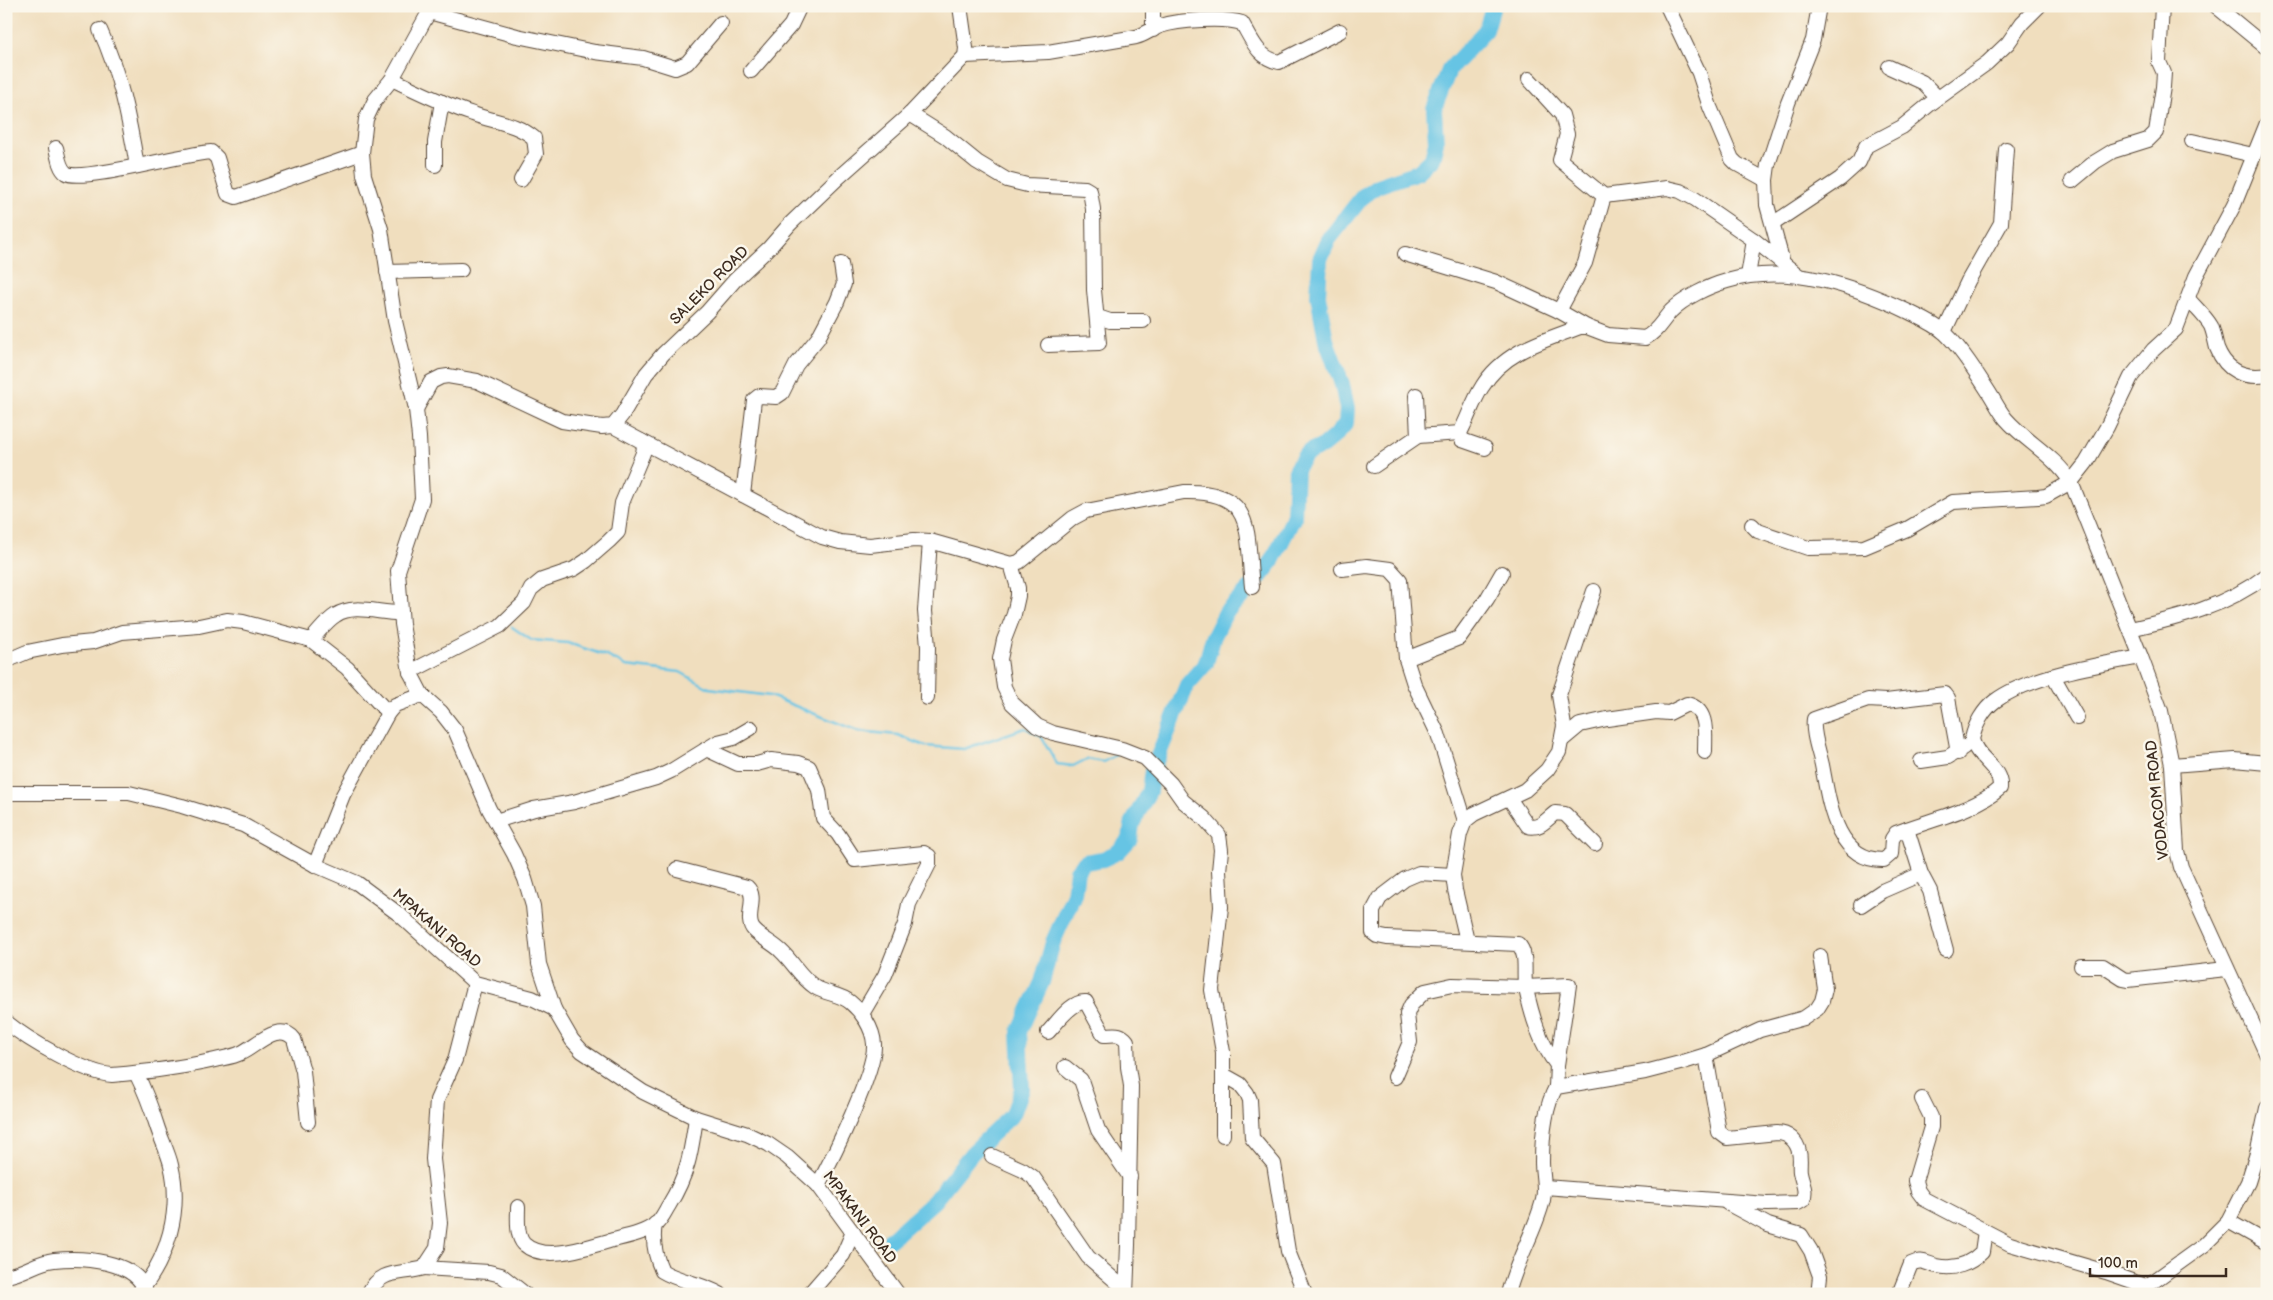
<svg xmlns="http://www.w3.org/2000/svg" width="2273" height="1300" font-family="'Balsamiq Sans',sans-serif">
	<rect width="100%" height="100%" fill="#fbf7ec"/>
	<filter id="ink" filterUnits="userSpaceOnUse"><feTurbulence type="fractalNoise" baseFrequency=".02" numOctaves="2"/><feDisplacementMap in="SourceGraphic" scale="10" xChannelSelector="R" yChannelSelector="G"/><feConvolveMatrix kernelMatrix="1 2 1 2 8 2 1 2 1" color-interpolation-filters="sRGB"/></filter>
	<filter id="wash" filterUnits="userSpaceOnUse"><feTurbulence type="fractalNoise" baseFrequency=".0096" numOctaves="4" result="noise"/><feDisplacementMap in="SourceGraphic" scale="20" xChannelSelector="R" yChannelSelector="G"/><feGaussianBlur stdDeviation="1.12" result="paint"/><feColorMatrix in="noise" values="0 0 0 0 0 0 0 0 0 0 0 0 0 0 0 0 0 1.4 0 .05"/><feComposite in="paint" operator="in"/></filter>
	<g filter="url(#wash)">
		<rect width="100%" height="100%" fill="#f0debe"/>
		<g fill="none" stroke-linecap="round" stroke-linejoin="round">
			<!-- stream -->
			<path stroke="#66c4e4" stroke-width="2.5" d="M512,627L531,640L568,643L607,656L626,666L680,672L709,688L770,696L858,731L898,735L925,746L964,749L1025,728L1041,736L1057,764L1073,766L1087,759L1103,762L1118,754"/>
			<!-- river -->
			<path stroke="#66c4e4" stroke-width="16" d="M890,1240L934,1201L972,1153L1013,1114L1022,1089L1019,1032L1042,982L1053,942L1074,894L1077,871L1085,862L1103,859L1118,852L1130,839L1132,824L1149,791L1152,771L1187,685L1206,663L1213,638L1226,612L1252,587L1271,563L1294,517L1296,469L1306,454L1323,446L1337,434L1346,423L1347,409L1342,384L1326,340L1318,296L1320,259L1329,239L1363,196L1377,186L1418,172L1432,159L1436,142L1434,109L1449,70L1486,30L1493,6"/>
		</g>
	</g>
	<g filter="url(#ink)">
		<g fill="none" stroke-linecap="round" stroke-linejoin="round">
			<defs>
				<g id="minor">
					<path d="M429,6V12L392,79L375,100L366,119L362,153L364,175L381,229L395,321L416,409L419,437L422,499L398,571L402,624L410,672L422,695L441,712L455,730L489,809L514,854L525,879L533,906L539,964L554,1009"/>
					<path d="M1667,6L1699,73L1710,107L1732,159L1737,164L1766,180"/>
					<path d="M2216,6L2267,48"/>
					<path d="M429,12L517,36L595,52L643,58L675,68L687,63L721,23"/>
					<path d="M100,30C120,74 129,118 137,166"/>
					<path d="M1153,30V6"/>
					<path d="M965,56L1048,52L1136,37C1145,35 1151,29 1160,26C1178,20 1224,17 1242,23C1252,40 1258,58 1279,62L1340,31"/>
					<path d="M1889,67L1922,82L1938,98"/>
					<path d="M751,71L791,25L800,6"/>
					<path d="M392,79C419,92 445,105 473,114C494,122 516,123 534,138L536,154L521,180"/>
					<path d="M1529,79L1562,115L1567,134L1560,160L1604,196L1667,188L1680,191L1695,199L1754,240L1799,276"/>
					<path d="M910,114L945,136L977,162L1007,180L1027,185L1085,188L1090,191L1093,209L1094,290L1099,343L1048,345"/>
					<path d="M2192,141L2253,155"/>
					<path d="M56,148C58,155 59,168 66,173C81,183 186,153 211,152L217,158L228,194L236,197L362,153"/>
					<path d="M435,165V142L442,102"/>
					<path d="M2072,181L2095,162L2113,151L2148,140L2156,132L2163,87L2164,73L2159,62L2162,6"/>
					<path d="M1774,223L1840,179L1859,162L1866,146L1902,127L1930,104L1987,63L2008,43L2022,23L2039,6"/>
					<path d="M1405,254L1496,282L1559,311L1587,327"/>
					<path d="M1783,263L1767,205L1766,180L1768,165L1788,103L1813,40L1819,6"/>
					<path d="M387,272L461,270"/>
					<path d="M1748,276L1754,240"/>
					<path d="M2188,299C2196,308 2205,316 2211,326C2214,333 2215,341 2217,348C2226,371 2244,379 2267,375"/>
					<path d="M1559,311L1585,263L1604,196"/>
					<path d="M1098,317L1110,321H1143"/>
					<path d="M1944,332L1968,281L2001,223L2006,149"/>
					<path d="M1416,395L1418,436"/>
					<path d="M416,409L431,382L441,377L448,376L477,381L562,421L602,427L613,426L622,415L646,374L663,354L707,312L735,280L769,248L790,224L839,177L910,114L965,56L966,48L960,6"/>
					<path d="M613,426L822,537L840,542L870,545L914,540L930,541L1011,564L1019,562L1073,518L1086,511L1184,492C1257,490 1246,533 1252,587"/>
					<path d="M1485,448L1462,440L1460,433C1468,418 1473,401 1482,387C1504,351 1543,341 1580,327H1587L1608,335L1645,338C1657,332 1662,321 1671,311C1684,298 1709,286 1727,281C1788,263 1855,286 1909,312C1921,318 1935,324 1945,333C1961,348 1978,375 1990,394C1995,402 2000,412 2006,419C2026,442 2054,455 2071,482L2141,657L2161,711L2172,765L2177,851L2181,867L2267,1055"/>
					<path d="M1374,466L1418,436L1460,433"/>
					<path d="M743,495L754,400L759,396L776,397L782,393L796,365L818,338L837,302L844,284L841,264"/>
					<path d="M1752,525L1758,531L1808,548L1864,547L1907,529L1953,502L2038,497L2046,496L2071,482L2086,463L2107,427L2131,377L2153,350L2176,329L2196,276L2234,205L2267,123"/>
					<path d="M1011,564L1018,588V596L1014,614L1004,640L1000,659L1004,687L1012,703L1037,726L1053,733L1122,749L1145,758L1171,784L1183,801L1204,818L1219,835L1221,850L1219,871L1221,907L1212,990L1223,1052V1135"/>
					<path d="M1342,569L1367,566L1390,569L1400,580L1406,659L1414,684L1438,734L1465,821"/>
					<path d="M2130,629C2179,618 2227,606 2267,575"/>
					<path d="M311,640C319,632 326,621 336,615C354,603 381,614 401,613"/>
					<path d="M1406,659L1459,638L1487,599L1502,573"/>
					<path d="M6,661L27,652L62,645L93,642L122,632L199,626L227,620L243,622L311,640L347,668L388,713"/>
					<path d="M410,672L500,626L524,603L531,589L542,580L574,569L586,561L609,541L618,532L622,503L643,453L644,447L641,441"/>
					<path d="M2053,676L2077,718"/>
					<path d="M927,698L928,647L925,611L930,541"/>
					<path d="M1562,740L1580,725L1607,719L1656,712L1669,713L1687,704C1709,709 1705,734 1705,752"/>
					<path d="M706,749L738,764H757L771,760L798,763L809,767L819,790L823,818L838,834L855,860L924,853L929,856V864L909,904L905,924L885,975L862,1014"/>
					<path d="M1958,753L1948,698L1945,694L1886,701L1868,700L1814,719C1812,733 1819,751 1822,765C1829,801 1835,861 1884,860L1891,854L1892,839L1896,833C1928,820 1975,811 2000,788C2002,767 1976,759 1972,739C1975,725 1983,710 1995,701C2028,676 2101,664 2141,657"/>
					<path d="M1921,761L1948,757L1964,747"/>
					<path d="M2172,765L2235,760L2267,763"/>
					<path d="M6,793H129L182,806L243,825L315,865L357,883L400,915L475,983L532,998L554,1009L572,1040L582,1051L643,1092L696,1118L747,1134L768,1144L787,1157L818,1185L898,1294"/>
					<path d="M1509,798L1528,826C1539,830 1547,819 1555,813L1565,814L1595,844"/>
					<path d="M496,821L534,809L574,802L656,778L671,771L718,742L734,738L751,728"/>
					<path d="M315,865L343,795L388,713L395,705L422,695"/>
					<path d="M677,869L747,887C759,898 743,919 754,930C761,938 773,943 781,951C793,962 801,978 815,987C826,994 840,994 850,1002C862,1012 873,1028 874,1044C876,1070 832,1159 818,1185"/>
					<path d="M1921,874L1930,891L1946,950"/>
					<path d="M1453,875L1419,873L1405,879L1380,898L1373,911V933L1377,936L1387,938L1518,944C1529,955 1522,975 1526,989C1532,1016 1540,1044 1557,1065"/>
					<path d="M1861,905L1882,891L1921,874L1907,829"/>
					<path d="M1467,941L1455,890L1453,875L1460,834L1465,821L1474,814L1525,790L1547,770L1559,752L1564,726L1559,695L1594,591"/>
					<path d="M2081,966H2103L2123,979L2128,980L2226,969"/>
					<path d="M6,1022C28,1040 84,1073 112,1075C146,1072 181,1068 215,1060C223,1058 233,1057 241,1053C255,1047 279,1020 294,1039L303,1071L308,1122"/>
					<path d="M1048,1032C1057,1023 1072,1000 1086,1002L1104,1035C1114,1035 1120,1032 1127,1041L1128,1067L1131,1086L1128,1245L1126,1294"/>
					<path d="M1065,1067L1081,1080L1098,1130L1130,1177"/>
					<path d="M136,1073C145,1091 151,1107 157,1126C161,1139 168,1152 171,1165C182,1210 168,1259 138,1294"/>
					<path d="M1224,1075L1240,1084L1247,1093L1250,1100L1252,1138L1274,1164L1288,1251L1305,1294"/>
					<path d="M1395,1077L1410,1042L1407,1014L1411,1005L1425,991L1452,985L1525,987L1569,985L1557,1065L1556,1087"/>
					<path d="M1922,1099L1931,1117V1127L1915,1181L1918,1191L1924,1199L2010,1244L2106,1272L2146,1286"/>
					<path d="M992,1156L1023,1170L1033,1177L1088,1257L1126,1290"/>
					<path d="M1545,1187L1767,1204L1798,1203L1803,1200C1807,1189 1802,1183 1800,1172C1799,1166 1801,1158 1799,1152C1797,1141 1788,1133 1777,1133L1727,1138L1719,1132L1706,1055"/>
					<path d="M1727,1203L1768,1225L1801,1235L1811,1251L1820,1276L1818,1294"/>
					<path d="M518,1207C518,1218 516,1236 524,1244C544,1263 587,1247 609,1241C624,1237 644,1234 656,1224C662,1219 665,1211 669,1205C688,1174 691,1153 696,1118"/>
					<path d="M2228,1221L2267,1243"/>
					<path d="M655,1224C652,1241 655,1256 662,1271C680,1282 701,1283 720,1294"/>
					<path d="M424,1268L489,1272L501,1275L525,1294"/>
					<path d="M6,1276C25,1273 36,1262 54,1260C81,1257 138,1260 146,1293"/>
					<path d="M368,1294C381,1268 400,1275 424,1268L437,1248L440,1223L433,1159L437,1100L455,1060L475,983"/>
					<path d="M809,1294L843,1255L853,1232"/>
					<path d="M1508,1294C1516,1261 1535,1232 1543,1200C1546,1187 1542,1175 1542,1162C1542,1137 1544,1109 1556,1087L1645,1072L1680,1063L1706,1055L1760,1030L1804,1018L1817,1009L1822,1001L1825,989L1820,956"/>
					<path d="M1899,1294L1911,1264C1922,1258 1927,1264 1937,1266C1954,1270 1970,1264 1982,1252L1985,1231"/>
					<path d="M2136,1294L2204,1245L2228,1221L2248,1182L2258,1150L2267,1108"/>
				</g>
			</defs>
			<!-- minor casing -->
			<use href="#minor" stroke="#564536" stroke-width="16"/>
			<!-- minor -->
			<use href="#minor" stroke="#fff" stroke-width="14"/>
		</g>
	</g>
	<g text-anchor="middle" stroke-width="5" stroke-linejoin="round" paint-order="stroke">
		<!-- street labels -->
		<g font-size="15" fill="#3b2a1e" stroke="#fbf7ec">
			<text transform="translate(709 285) rotate(-45)" y="5">SALEKO ROAD</text>
			<text transform="translate(2157 800) rotate(-96)" y="5">VODACOM ROAD</text>
			<text transform="translate(437 928) rotate(41)" y="5">MPAKANI ROAD</text>
			<text transform="translate(860 1217) rotate(53)" y="5">MPAKANI ROAD</text>
		</g>
	</g>
	<!-- margin -->
	<rect width="2273" height="1300" fill="none" stroke="#fbf7ec" stroke-width="25"/>
	<!-- scale -->
	<path d="M2090 1268v8h136v-8" fill="none" stroke="#3b2a1e" stroke-width="2.5"/>
	<text x="2098" y="1268" font-size="15" fill="#3b2a1e" stroke="#fbf7ec" stroke-width="4" paint-order="stroke">100 m</text>
</svg>
